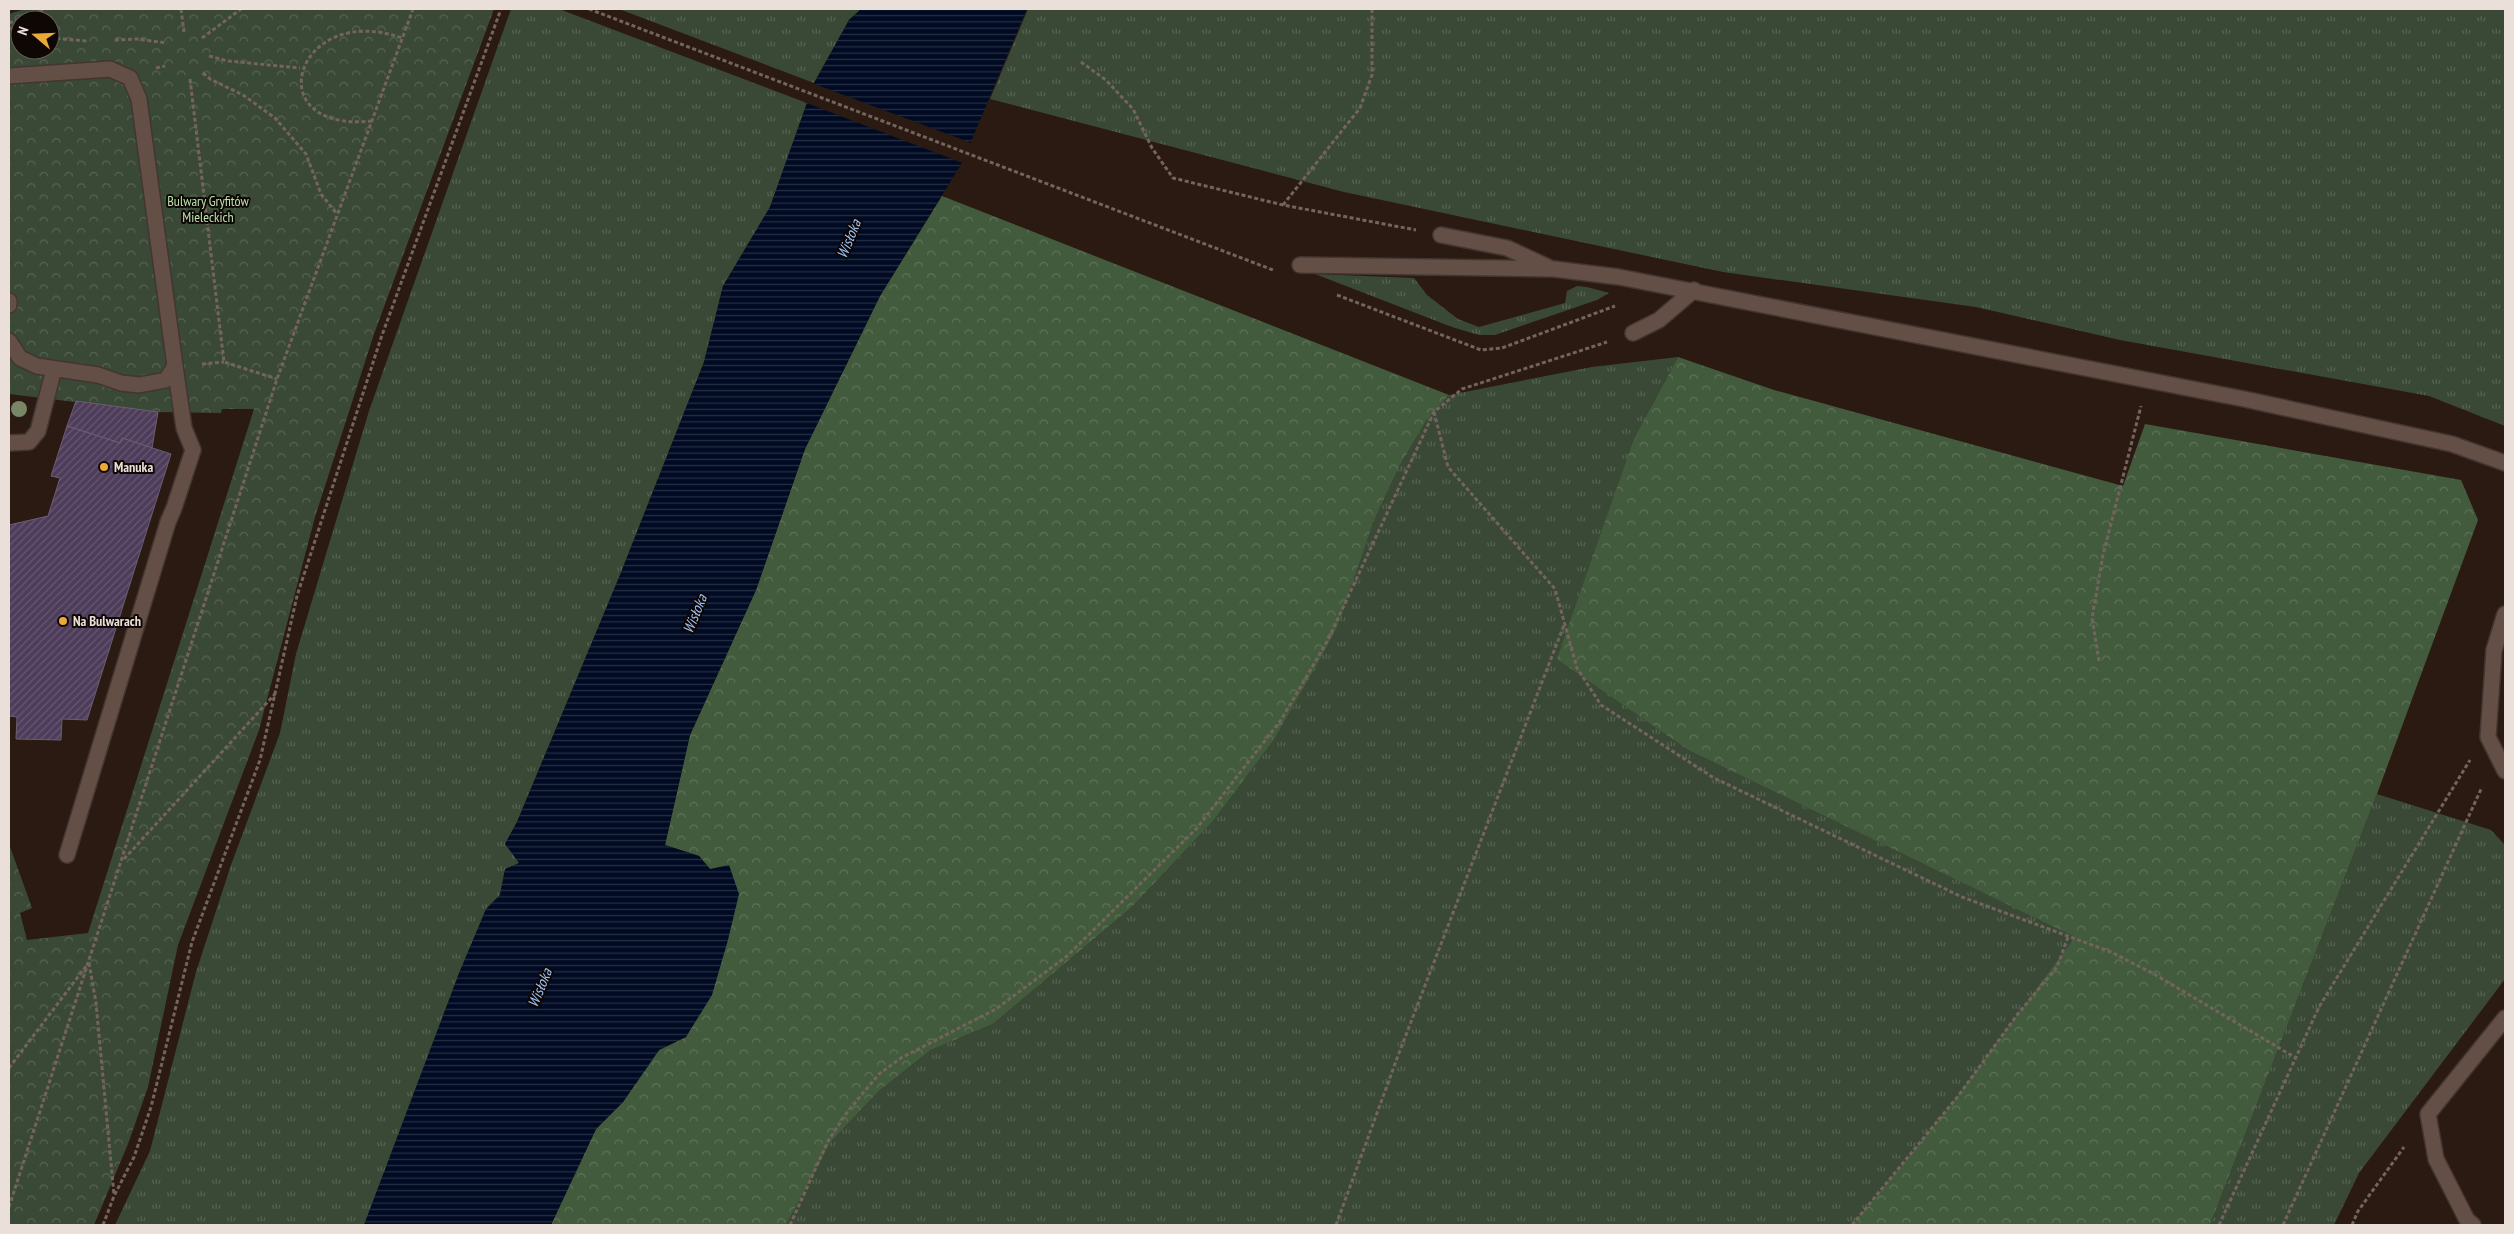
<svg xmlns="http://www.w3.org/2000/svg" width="2514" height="1234" font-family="'PT Sans Narrow',sans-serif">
	<defs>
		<pattern id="grass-tufts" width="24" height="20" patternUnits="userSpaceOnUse" patternTransform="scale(1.25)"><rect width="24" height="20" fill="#3a4936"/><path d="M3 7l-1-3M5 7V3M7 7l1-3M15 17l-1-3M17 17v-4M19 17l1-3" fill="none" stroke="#576352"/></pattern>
		<pattern id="forest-crowns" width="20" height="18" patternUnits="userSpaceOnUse" patternTransform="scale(1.25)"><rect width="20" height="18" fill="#435b3d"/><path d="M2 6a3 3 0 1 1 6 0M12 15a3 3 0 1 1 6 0" fill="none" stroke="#5e7258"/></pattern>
		<pattern id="park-crowns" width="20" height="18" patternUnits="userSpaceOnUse" patternTransform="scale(1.25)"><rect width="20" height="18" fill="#3a4936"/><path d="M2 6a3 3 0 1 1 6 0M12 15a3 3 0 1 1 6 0" fill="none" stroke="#576352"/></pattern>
		<pattern id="water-rules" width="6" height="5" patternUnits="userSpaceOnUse" patternTransform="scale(1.25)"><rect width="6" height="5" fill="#000b23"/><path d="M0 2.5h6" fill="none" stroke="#252e42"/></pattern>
		<pattern id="building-hatch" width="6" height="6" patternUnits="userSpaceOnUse" patternTransform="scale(1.25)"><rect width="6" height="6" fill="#4e3c5b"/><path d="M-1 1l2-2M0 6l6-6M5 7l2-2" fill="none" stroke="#685872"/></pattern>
	</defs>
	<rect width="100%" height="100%" fill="#2b1a11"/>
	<!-- grass -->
	<g fill="url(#grass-tufts)">
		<path d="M511,9H559L807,103L770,207L723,286L704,362L620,575L517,822L505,844L520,863L505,870L500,895L486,909L364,1225H115L150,1151L196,972L231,865L280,733L296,654L369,411Z"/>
		<path d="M619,9H861L849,20L814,83Z"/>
		<path d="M1028,9H2505V426L2429,396L2120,340L1976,307L1723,272L1344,192L990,99Z"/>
		<path d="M1315,274L1414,278L1427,295L1458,319L1479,327L1565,303L1567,291L1577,286L1587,287L1609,293L1597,300L1495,335H1479L1452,327Z"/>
		<path d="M1678,357L1634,438L1558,659L1688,750L2076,937L1946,1111L1852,1225H786L831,1142L879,1091L931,1050L993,1024L1132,907L1214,820L1274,740L1313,672L1373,523L1399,467L1426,421L1449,395L1592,367Z"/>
		<path d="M2377,794L2491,830L2505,845V979L2359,1173L2334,1225H2210Z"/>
	</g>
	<!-- forest -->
	<g fill="url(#forest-crowns)">
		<path d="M942,196L1449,395L1426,421L1399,467L1373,523L1337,627L1313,672L1274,740L1214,820L1132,907L993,1024L931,1050L879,1091L831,1142L786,1225H551L596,1129L623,1102L659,1050L686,1037L710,869L699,856L665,845L690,735L756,590L805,449L880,296Z"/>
		<path d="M1678,357L1774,390L2123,486L2145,424L2461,480L2478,520L2377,794L2210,1225H1852L1946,1111L2075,937L1688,750L1557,659L1634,438Z"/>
	</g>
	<!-- park -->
	<path fill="url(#park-crowns)" fill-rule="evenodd" d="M25,9H494L374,334L315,517L259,730L178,945L148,1087L128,1144L94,1225H9V844L32,908L20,913L27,940L88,933L254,409H222L221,413L158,412L9,394V14ZM20,20H50V50H20Z"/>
	<!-- water -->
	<path fill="url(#water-rules)" d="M861,9H1027L962,163L880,296L805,449L756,590L690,735L665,845L699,856L710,869L729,865L739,894L728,940L712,995L686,1037L659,1050L623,1102L596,1129L551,1225H364L459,973L486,909L500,895L505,869L519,863L505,844L517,822L620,575L704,362L723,286L770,207L814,83L849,20Z"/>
	<!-- pier -->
	<path fill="#2b1a11" d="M812,83L974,144L965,164L804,102Z"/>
	<!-- building -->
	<g fill="url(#building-hatch)" stroke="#6a5f72">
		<path d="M76,401L158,412L152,448L122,438L120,443L67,426Z"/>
		<path d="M67,426L120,443L122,438L171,454L87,720L62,719L61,740L16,739L17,717L9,716V525L48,516L60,478L51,476Z"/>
	</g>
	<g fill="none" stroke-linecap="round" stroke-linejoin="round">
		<defs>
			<g id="minor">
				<path d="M9,76L110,69L130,78L139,99L175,366L166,380L139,385L121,383L98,375L37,366L20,358L9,341"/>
				<path d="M1441,235L1507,248L1548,267"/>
				<path d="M1300,265L1554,269L1619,277L2244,399L2452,444L2505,463"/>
				<path d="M9,301V305"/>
				<path d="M1633,333L1659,320L1694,290"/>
				<path d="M9,443L29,442L38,431L54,369"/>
				<path d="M2505,614L2494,650L2488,737L2505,771"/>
				<path d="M67,855L168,522L174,508L193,450L184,428L175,366"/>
				<path d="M2473,1225L2467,1220L2436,1159L2428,1114L2505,1018"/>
			</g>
		</defs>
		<!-- minor casing -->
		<use href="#minor" stroke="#433531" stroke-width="18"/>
		<!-- path -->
		<g stroke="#74645d" stroke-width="3" stroke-dasharray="4 2.5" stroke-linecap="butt">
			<path d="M181,9L184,32"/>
			<path d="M589,9L1273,270"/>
			<path d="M9,23L46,9"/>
			<path d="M9,28L20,31"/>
			<path d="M50,38L87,41"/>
			<path d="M202,38L241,9"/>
			<path d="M115,40L137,39L167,43"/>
			<path d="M209,56L228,61L300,68"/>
			<path d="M1081,62L1106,80L1133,109L1152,148L1173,178L1283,205L1416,230"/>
			<path d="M156,68L165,66"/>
			<path d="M203,73L210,79L243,95L275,118L306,154L321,194L337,214"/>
			<path d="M190,79L224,362L277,379"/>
			<path d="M372,121C255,133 296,0 402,38"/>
			<path d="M1283,205L1360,108L1372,75V9"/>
			<path d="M1337,295L1481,350L1502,348L1615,306"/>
			<path d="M202,364L224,362"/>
			<path d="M1434,412L1448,467L1555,589L1577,668L1601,705L1714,778L1962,897L2111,952L2154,974L2296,1058"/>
			<path d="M2099,661L2092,618L2103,555L2141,406"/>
			<path d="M124,859L275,694"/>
			<path d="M89,963L96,1003L114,1195"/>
			<path d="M9,1068L87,965"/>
			<path d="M9,1207L277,379L413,9"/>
			<path d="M103,1225L114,1196L134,1157L151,1107L192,942L260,760L297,596L381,338L501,9"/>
			<path d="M790,1225L828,1141L848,1111L879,1074L901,1058L996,1009L1067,956L1197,828L1281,720L1328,640L1434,412L1462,389L1607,342"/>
			<path d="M1336,1225L1399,1053L1564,625"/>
			<path d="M1852,1225L1959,1095L2017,1015L2057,967L2068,937"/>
			<path d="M2219,1225L2319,1007L2470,760"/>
			<path d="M2283,1225L2482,787"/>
			<path d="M2352,1225L2358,1211L2404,1147"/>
		</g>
		<!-- minor -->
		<use href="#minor" stroke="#634f45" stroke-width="15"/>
	</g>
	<!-- trees -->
	<circle fill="#788866" cx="19" cy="409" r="8"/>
	<!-- markers -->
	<g fill="#eaaa39" stroke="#0e0704" stroke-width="2">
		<circle cx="104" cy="467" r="5"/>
		<circle cx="63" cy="621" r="5"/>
	</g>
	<g text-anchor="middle" stroke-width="4" stroke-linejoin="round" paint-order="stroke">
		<!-- park labels -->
		<g font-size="14" fill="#b7e2ac" stroke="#0e0704">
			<text x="208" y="206">Bulwary Gryfitów<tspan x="208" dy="16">Mieleckich</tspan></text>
		</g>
		<!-- poi labels -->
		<g font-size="14" font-weight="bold" fill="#ebdfd9" stroke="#0e0704" text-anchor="start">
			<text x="114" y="472">Manuka</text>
			<text x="73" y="626">Na Bulwarach</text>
		</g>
		<!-- water labels -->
		<g font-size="15" font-style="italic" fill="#9ec3f8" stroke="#0e0704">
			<text transform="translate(849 239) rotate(-68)" y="5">Wisłoka</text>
			<text transform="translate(695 614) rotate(-68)" y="5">Wisłoka</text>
			<text transform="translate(540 988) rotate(-68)" y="5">Wisłoka</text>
		</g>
	</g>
	<!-- border -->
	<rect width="2514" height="1234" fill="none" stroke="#ebdfd9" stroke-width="20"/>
	<!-- north arrow -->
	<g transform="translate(35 35) rotate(289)"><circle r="24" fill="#0e0704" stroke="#665d59"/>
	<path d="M0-4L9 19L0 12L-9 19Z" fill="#eaaa39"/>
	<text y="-8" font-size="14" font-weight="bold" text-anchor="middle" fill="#ebdfd9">N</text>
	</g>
</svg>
